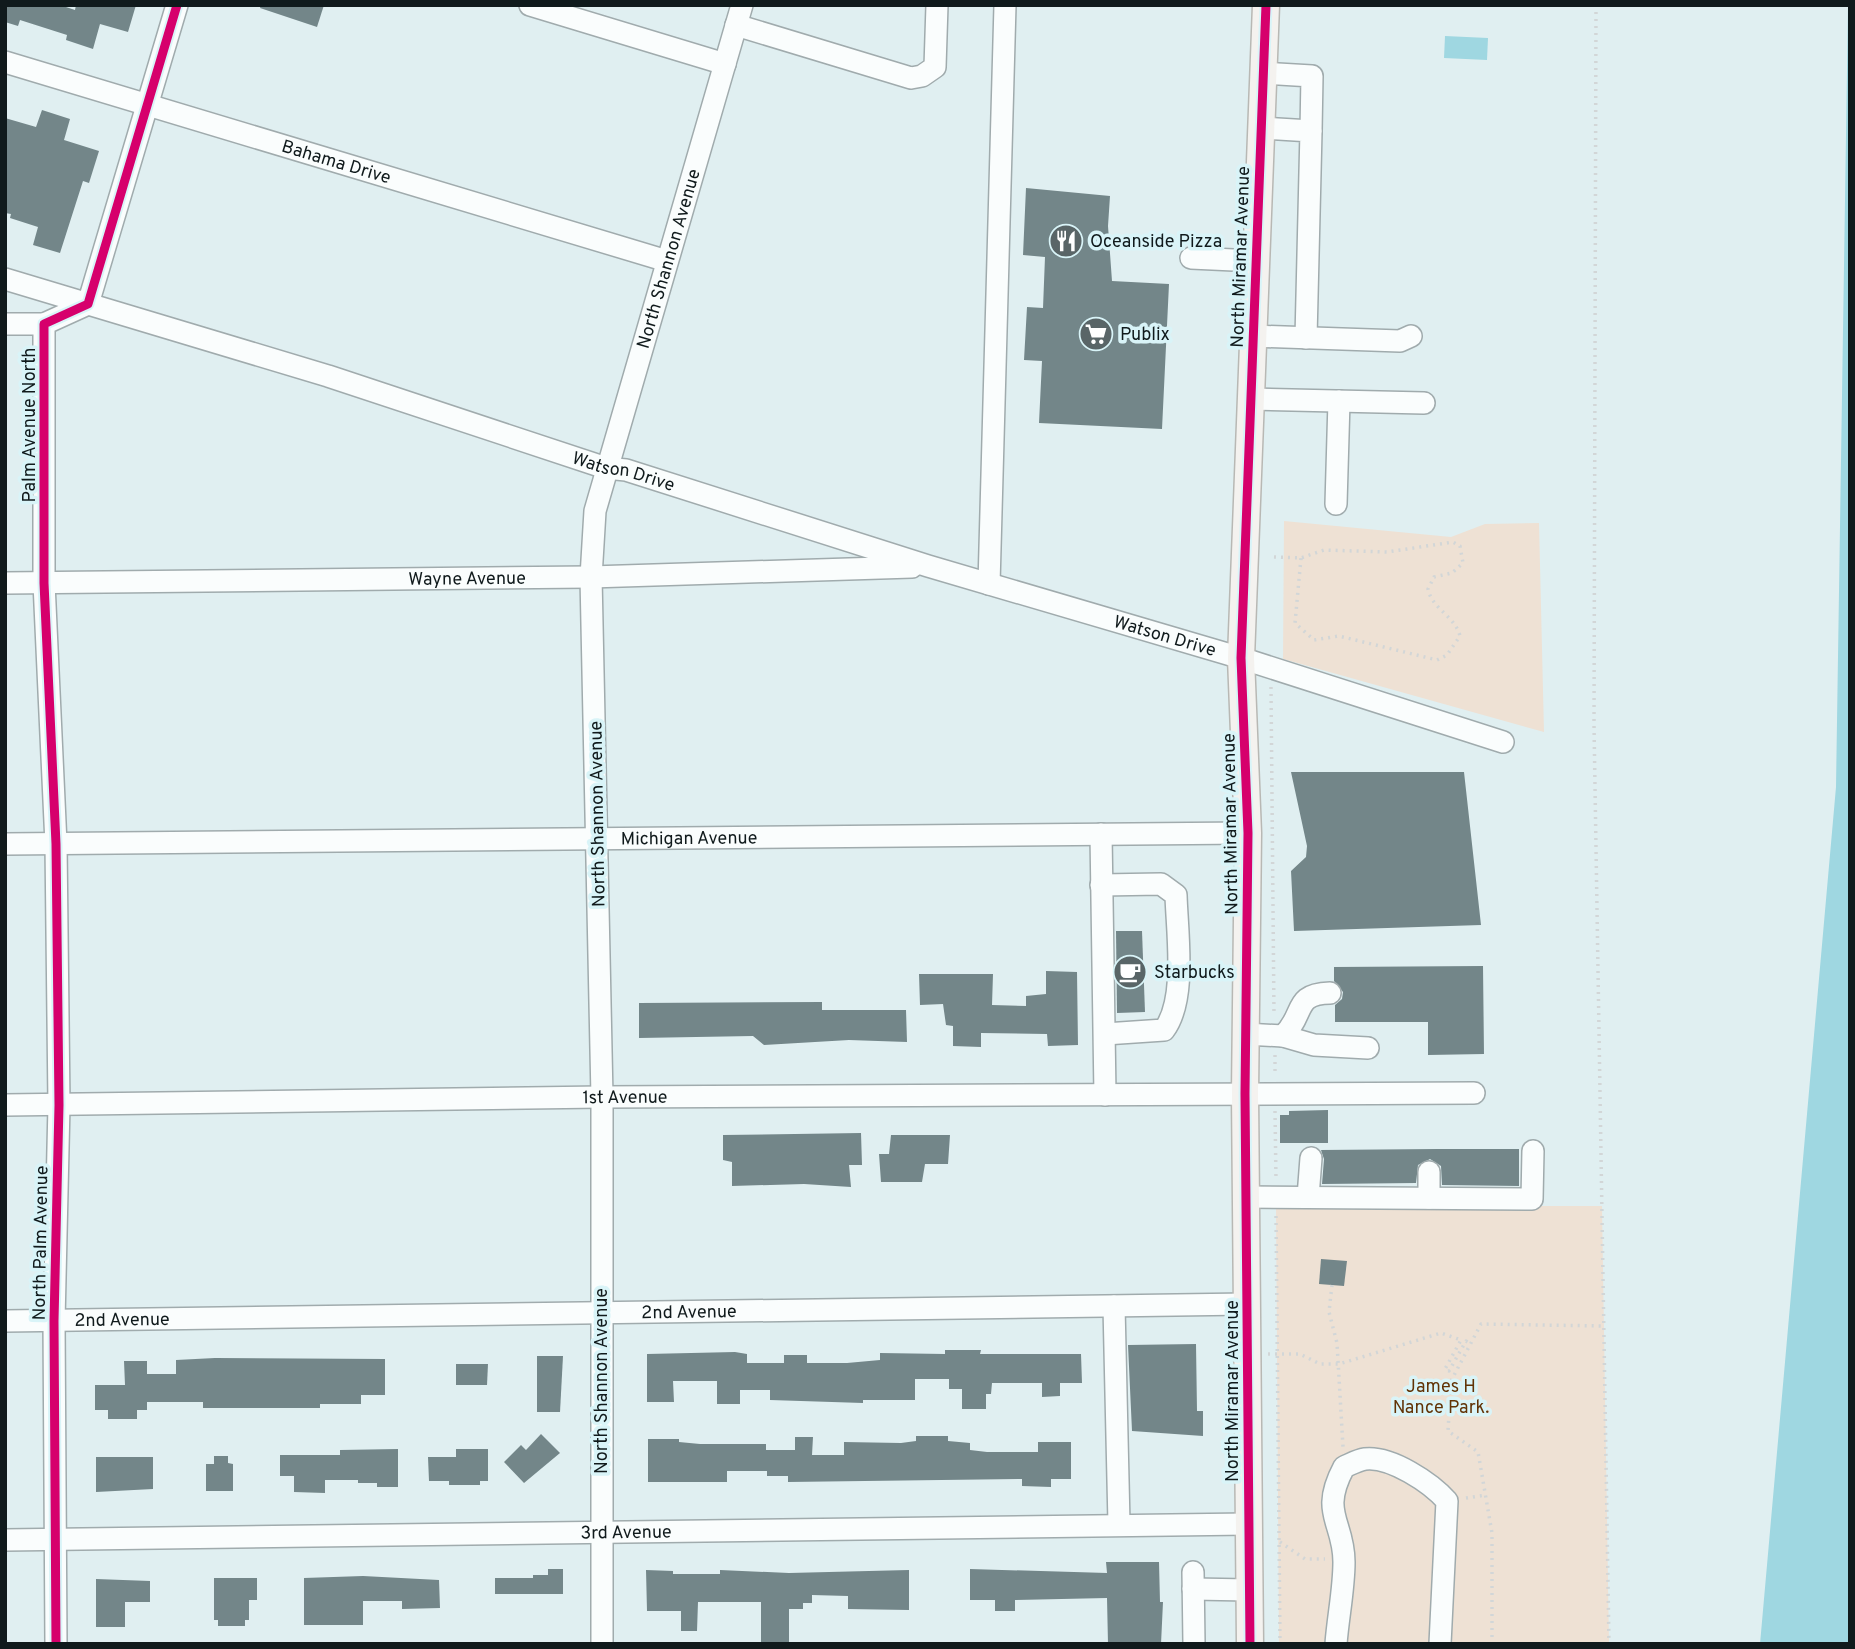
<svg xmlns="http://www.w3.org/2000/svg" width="1855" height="1649" font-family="Overpass,sans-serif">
	<rect width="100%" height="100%" fill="#e0eff1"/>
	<!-- green -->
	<g fill="#eee1d4">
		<path d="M1284,521L1451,537L1485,524L1539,523L1544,732L1283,659Z"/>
		<path d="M1276,1206H1602L1609,1644H1279Z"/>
	</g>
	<!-- water -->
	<g fill="#9fd7e1">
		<path d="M1848,5L1850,1644H1760L1836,787Z"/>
		<path d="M1445,36L1488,38L1487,60L1444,58Z"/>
	</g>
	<!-- building -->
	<g fill="#738689">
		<path d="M5,5H60L75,10L76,5H136L128,32L100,24L93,49L66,40L67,35L20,20L18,26L5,22Z"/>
		<path d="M261,5H324L317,27L260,8Z"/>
		<path d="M42,110L70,119L64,140L99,151L89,183L83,181L60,253L33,245L38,227L10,218L11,214L5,213V118L36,127Z"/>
		<path d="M1026,188L1110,196L1108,226L1112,281L1169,284L1162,429L1039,423L1042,361L1024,360L1027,307L1043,308L1045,257L1023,255Z"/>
		<path d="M1291,772H1464L1481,925L1294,931L1291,871L1306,857L1307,846Z"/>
		<path d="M1116,931H1142L1145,1012L1117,1013Z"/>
		<path d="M1483,966L1484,1054L1428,1055V1022H1335V1005L1342,999L1343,992L1334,981V967Z"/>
		<path d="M1046,971L1077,972L1078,1045L1048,1046L1047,1034L981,1033V1047L953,1046V1026L946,1025L943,1004L920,1005L919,974H993L992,1005L1026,1006V996L1046,994Z"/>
		<path d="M822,1002V1010H906L907,1042L849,1040L764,1045L753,1036L639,1038V1003Z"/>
		<path d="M1328,1110V1143H1280V1115H1289V1111Z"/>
		<path d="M861,1133L862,1165H849L851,1187L804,1184L732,1186V1162L723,1160V1135Z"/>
		<path d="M891,1135H950L948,1164H925L922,1182H881L879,1154H889Z"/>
		<path d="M1437,1149H1519V1186L1442,1185L1441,1166L1430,1159L1418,1165L1416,1183L1322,1184L1324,1159L1321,1150Z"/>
		<path d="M1321,1259L1347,1261L1344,1286L1319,1284Z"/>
		<path d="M1196,1344L1197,1411H1203V1436L1132,1431L1128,1345Z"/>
		<path d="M945,1350H981L980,1354H1081L1082,1383H1060V1396L1042,1397V1383H992L991,1394H986V1409H962V1389H949V1379H915V1400H863V1403L770,1400V1390H740V1404H717V1381H673L674,1402H647V1354L735,1352L747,1354V1363H784V1355H807V1363H847L880,1360V1353L945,1354Z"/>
		<path d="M537,1356H563L560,1412H537Z"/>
		<path d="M215,1358L385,1359V1395H361V1404H320V1408H203V1402H147V1410H137V1419H108V1410H95V1385H125L124,1361H147V1374H176V1360Z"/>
		<path d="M456,1364H488L487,1385H456Z"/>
		<path d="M541,1434L560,1453L524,1483L504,1462L521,1445L526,1450Z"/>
		<path d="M916,1436H948V1441L970,1443V1450L987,1452H1038V1442H1071V1479H1051V1487L1022,1486V1479L788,1482V1476H767V1471H727V1482H648V1439H679V1442L700,1444H766V1450H795V1437H813L812,1455H844V1442L901,1443L916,1441Z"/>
		<path d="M398,1449V1487H377V1483H358V1480H325V1493L294,1492V1476H280V1455H340V1450Z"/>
		<path d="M456,1449H488V1481H480V1485H449V1481H429L428,1457H456Z"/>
		<path d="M214,1456H228V1463L233,1464V1491H206V1464H214Z"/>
		<path d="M96,1457H153V1489L96,1492Z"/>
		<path d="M1106,1562H1159L1160,1602H1163L1161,1644H1108L1107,1598L1015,1600V1611H995V1600H970V1569L1107,1573Z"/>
		<path d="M548,1569H563V1594H495V1578H533V1575H548Z"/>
		<path d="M646,1570L673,1571V1574H720V1570L789,1573L909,1570V1610L848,1609V1596L812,1595V1603H803V1609H789V1644H761V1602H698L697,1631H681V1611H647Z"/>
		<path d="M363,1576L439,1580L440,1608L402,1609V1601H363V1625H304V1578Z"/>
		<path d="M214,1578H257V1600H249V1620H245V1626H218V1620H214Z"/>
		<path d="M96,1579L150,1581V1602H125V1627H96Z"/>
	</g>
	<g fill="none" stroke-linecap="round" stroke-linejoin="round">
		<defs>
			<g id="minor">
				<path d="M530,5L725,64"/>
				<path d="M736,25L911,78L922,76L935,67L937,5"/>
				<path id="s1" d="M5,62L667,261"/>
				<path d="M1263,73L1312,76L1311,131"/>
				<path d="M1260,128L1311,131L1306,338"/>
				<path d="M1191,258L1255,261"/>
				<path id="s2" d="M5,279L328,376L606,468L626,470L928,566L1241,658L1503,742"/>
				<path d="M5,324H44"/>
				<path d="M1252,336L1400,341L1411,336"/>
				<path d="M1250,399L1424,403"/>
				<path d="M1336,504L1339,401"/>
				<path id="s3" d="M5,583L591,577L912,567"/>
				<path d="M989,584L1005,5"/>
				<path d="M1101,834L1105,1095"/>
				<path id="s4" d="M5,844L1248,833"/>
				<path d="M1101,885L1161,884L1176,895C1177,932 1187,1000 1164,1030L1105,1034"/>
				<path d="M1245,1034L1283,1036L1314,1045L1368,1048"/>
				<path d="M1283,1036C1306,1014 1292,994 1330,993"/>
				<path id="s5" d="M5,1105L602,1097L1474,1093"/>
				<path d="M1246,1197L1532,1199L1533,1151"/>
				<path d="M1308,1197L1311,1158"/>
				<path d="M1429,1198V1172"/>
				<path d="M1114,1306L1119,1524"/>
				<path id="s6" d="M5,1321L1247,1304"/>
				<path id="s7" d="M5,1540L1248,1524"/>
				<path d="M1193,1572L1194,1644"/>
				<path d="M1193,1589L1249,1590"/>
				<path d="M56,1644L54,1321L59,1105L56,844L44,583V324L88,304L177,5"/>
				<path id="s8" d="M602,1644V1097L591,577L595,511L742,5"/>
				<path d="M1336,1644C1338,1617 1344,1589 1344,1562C1344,1521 1319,1514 1344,1467C1351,1464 1358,1460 1365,1459C1391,1456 1431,1483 1447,1501L1440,1644"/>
			</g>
			<path id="major" d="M1250,1644L1245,1094L1248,833L1241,658L1266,5"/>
		</defs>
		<!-- minor casing -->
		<use href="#minor" stroke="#a0abad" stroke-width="24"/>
		<!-- major casing -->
		<use href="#major" stroke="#b8b8b4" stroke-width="29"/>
		<!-- path -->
		<g stroke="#d2d6d7" stroke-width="3.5" stroke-dasharray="2 5" stroke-linecap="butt">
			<path d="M1596,5L1594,725L1609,1644"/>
			<path d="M1274,557L1301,558L1324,550L1387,552L1453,542L1460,546L1463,563L1452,573L1434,577L1428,589C1432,609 1455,616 1460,636L1447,655L1437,660L1339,636L1314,640L1295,623L1301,558"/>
			<path d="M1271,687L1274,1016"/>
			<path d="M1275,1055V1075"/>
			<path d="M1275,1111L1276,1180"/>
			<path d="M1276,1216L1280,1644"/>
			<path d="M1332,1285L1329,1312L1337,1343L1343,1447"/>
			<path d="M1268,1354H1300L1320,1364H1339L1441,1333L1461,1340L1445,1369L1449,1371L1466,1341L1471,1344"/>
			<path d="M1466,1498L1486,1495"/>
			<path d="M1280,1542L1305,1559H1325"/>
			<path d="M1492,1644V1533L1478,1452L1448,1431L1451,1381L1481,1324L1603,1326"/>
		</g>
		<!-- minor -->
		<use href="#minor" stroke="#fafdfd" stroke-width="21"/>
		<!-- major -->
		<use href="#major" stroke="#f4f2ef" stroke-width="26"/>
		<defs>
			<g id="cycleway">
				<path d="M56,1644L54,1321L59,1105L56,844L44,583V324L88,304L177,5"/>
				<path d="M1250,1644L1245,1094L1248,833L1241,658L1266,5"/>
			</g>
		</defs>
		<!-- cycleway casing -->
		<use href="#cycleway" stroke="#d9f4f8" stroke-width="13"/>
		<!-- cycleway -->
		<use href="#cycleway" stroke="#d6006c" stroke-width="9"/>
	</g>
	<!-- icons -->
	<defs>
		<symbol id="restaurant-disc" viewBox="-11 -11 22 22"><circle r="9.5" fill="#596567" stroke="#d9f4f8"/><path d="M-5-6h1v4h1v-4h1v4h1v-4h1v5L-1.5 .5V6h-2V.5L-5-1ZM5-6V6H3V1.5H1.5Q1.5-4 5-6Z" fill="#fff"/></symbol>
		<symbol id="supermarket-disc" viewBox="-11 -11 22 22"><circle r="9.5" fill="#596567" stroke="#d9f4f8"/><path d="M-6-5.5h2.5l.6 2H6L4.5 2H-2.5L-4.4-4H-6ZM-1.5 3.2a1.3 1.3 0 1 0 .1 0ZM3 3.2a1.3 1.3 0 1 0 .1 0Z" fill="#fff"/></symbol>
		<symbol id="cafe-disc" viewBox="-11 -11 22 22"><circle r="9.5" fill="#596567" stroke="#d9f4f8"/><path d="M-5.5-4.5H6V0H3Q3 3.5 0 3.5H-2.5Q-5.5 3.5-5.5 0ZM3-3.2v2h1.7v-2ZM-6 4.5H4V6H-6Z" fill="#fff"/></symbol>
	</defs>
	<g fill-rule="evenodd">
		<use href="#restaurant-disc" x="1047" y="222" width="38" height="38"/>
		<use href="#supermarket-disc" x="1077" y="315" width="38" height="38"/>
		<use href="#cafe-disc" x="1111" y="953" width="38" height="38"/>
	</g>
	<g text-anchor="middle" stroke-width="7" stroke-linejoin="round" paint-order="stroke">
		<!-- street labels -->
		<g font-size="18" fill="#101a1c" stroke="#d9f4f8">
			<text dy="6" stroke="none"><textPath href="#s1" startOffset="346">Bahama Drive</textPath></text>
			<text dy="6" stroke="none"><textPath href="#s8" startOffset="1396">North Shannon Avenue</textPath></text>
			<text transform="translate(1240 257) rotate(-88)" y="6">North Miramar Avenue</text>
			<text transform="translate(29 425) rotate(-90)" y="6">Palm Avenue North</text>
			<text dy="6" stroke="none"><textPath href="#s2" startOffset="648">Watson Drive</textPath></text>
			<text dy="6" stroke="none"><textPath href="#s3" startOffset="462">Wayne Avenue</textPath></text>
			<text dy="6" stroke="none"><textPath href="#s2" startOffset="1214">Watson Drive</textPath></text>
			<text transform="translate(597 814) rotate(-91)" y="6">North Shannon Avenue</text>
			<text transform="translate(1230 824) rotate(-91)" y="6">North Miramar Avenue</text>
			<text dy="6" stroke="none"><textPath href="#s4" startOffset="684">Michigan Avenue</textPath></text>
			<text dy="6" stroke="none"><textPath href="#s5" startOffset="620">1st Avenue</textPath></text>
			<text transform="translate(40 1243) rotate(-89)" y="6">North Palm Avenue</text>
			<text dy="6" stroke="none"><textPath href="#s6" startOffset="684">2nd Avenue</textPath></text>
			<text dy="6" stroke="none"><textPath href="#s6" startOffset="117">2nd Avenue</textPath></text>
			<text transform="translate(601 1381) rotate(-90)" y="6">North Shannon Avenue</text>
			<text transform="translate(1232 1391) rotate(-90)" y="6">North Miramar Avenue</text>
			<text dy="6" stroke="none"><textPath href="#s7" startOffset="621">3rd Avenue</textPath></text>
		</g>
		<!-- poi labels -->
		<g font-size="18" fill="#101a1c" stroke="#d9f4f8" text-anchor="start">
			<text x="1090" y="247">Oceanside Pizza</text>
			<text x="1120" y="340">Publix</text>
			<text x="1154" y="978">Starbucks</text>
		</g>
		<!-- park labels -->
		<g font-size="18" fill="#613306" stroke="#d9f4f8">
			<text x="1441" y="1392">James H<tspan x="1441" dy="21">Nance Park.</tspan></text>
		</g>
	</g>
	<!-- border -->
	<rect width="1855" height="1649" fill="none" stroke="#101a1c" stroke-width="14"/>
</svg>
